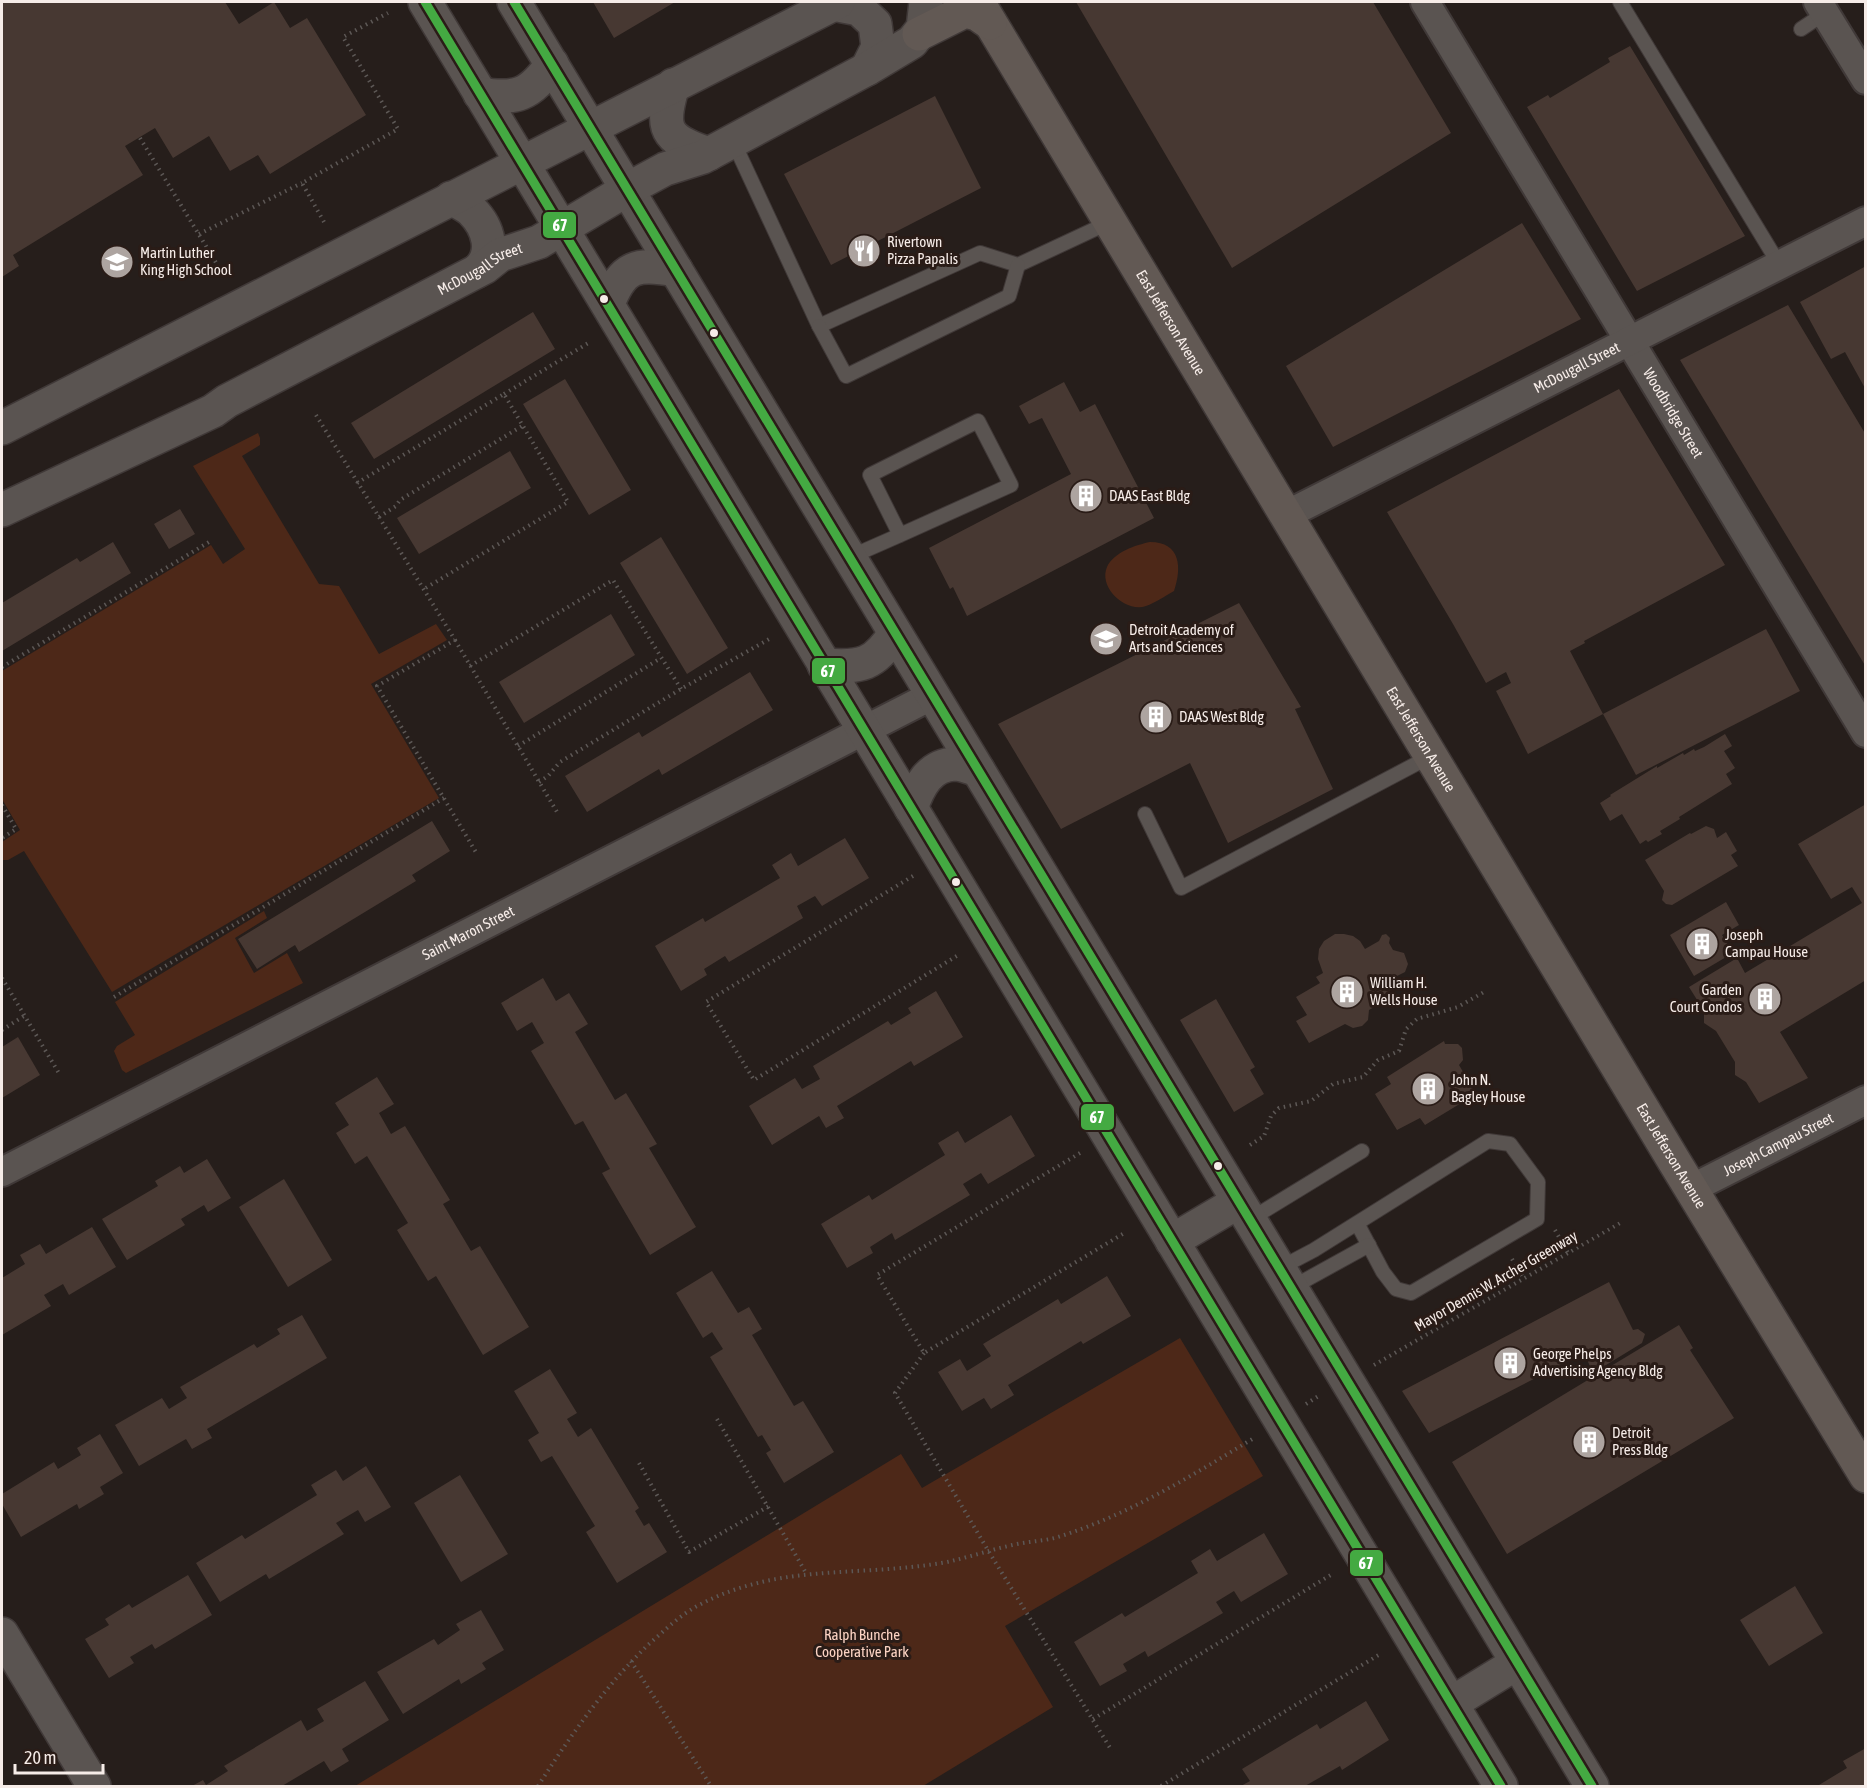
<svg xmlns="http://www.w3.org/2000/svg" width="1867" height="1788" font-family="'Asap Condensed',sans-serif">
	<rect width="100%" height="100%" fill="#261e1b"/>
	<!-- green -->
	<g fill="#4d2818">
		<path d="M258,433L260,438V445L242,456L319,584L339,586L379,654L436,624L447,640L371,684L439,798L112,992L24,851L8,860H2V842L20,830L2,799V671L211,545L223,564L245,549L193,466Z"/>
		<path d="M1150,542C1181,542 1182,568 1174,591C1165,596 1155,603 1146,606C1126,613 1098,588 1107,567C1114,552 1136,545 1150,542Z"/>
		<path d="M264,911L267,918L235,938L254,973L287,953L303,983L126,1073L122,1070L114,1051L117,1046L135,1035L115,1002Z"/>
		<path d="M1180,1338L1263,1476L1005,1626L1053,1707L923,1786H355L901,1454L922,1488Z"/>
	</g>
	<!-- building -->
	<g fill="#473832">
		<path d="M2,2H225L239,24L274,2L290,28L307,18L366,115L270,174L258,155L230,171L209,136L173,158L155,128L125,146L143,175L13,255L19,266L2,277Z"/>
		<path d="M593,2H675L614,38Z"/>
		<path d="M1076,2H1373L1451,133L1232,268Z"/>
		<path d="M1630,46L1745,236L1637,291L1527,107L1548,95L1550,98L1610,62L1608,58Z"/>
		<path d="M935,96L981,188L831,265L784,174Z"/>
		<path d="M1522,223L1581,319L1333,447L1286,366Z"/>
		<path d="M1866,266V390L1845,352L1831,359L1800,302Z"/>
		<path d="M1788,305L1866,435V667L1680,360Z"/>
		<path d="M533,312L555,349L374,459L351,423Z"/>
		<path d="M565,379L631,490L589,515L523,404Z"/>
		<path d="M1064,382L1080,412L1095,404L1154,518L967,616L953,587L950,589L929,548L1071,474L1042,418L1029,424L1019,406Z"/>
		<path d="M1619,389L1725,565L1584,641L1585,643L1570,651L1603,714L1528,754L1496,691L1511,683L1506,672L1486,683L1453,624L1387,512Z"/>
		<path d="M510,451L531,488L419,554L397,518Z"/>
		<path d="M180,509L195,534L169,549L154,524Z"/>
		<path d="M661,537L728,648L687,674L620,563Z"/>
		<path d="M113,542L131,573L2,651V603L77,558L80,562Z"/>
		<path d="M1239,603L1301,707L1295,709L1333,789L1228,843L1190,763L1061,829L998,724Z"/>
		<path d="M611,614L635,655L524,723L499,682Z"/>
		<path d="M1766,629L1800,691L1636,775L1603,714Z"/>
		<path d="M750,672L773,710L662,775L659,769L587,812L565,776L639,732L642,737Z"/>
		<path d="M1725,734L1732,746L1724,751L1735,768L1726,774L1732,784L1679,817L1680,819L1660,831L1662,834L1648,842L1646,840L1640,844L1622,814L1610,821L1600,803L1611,796L1610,795L1657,766V768L1683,753L1684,755L1694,749L1695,751L1704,747Z"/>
		<path d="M1866,804V980L1780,1032L1808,1078L1759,1103L1746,1082L1735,1075V1062L1716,1031L1704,1023V1011L1689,987L1737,958L1745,973L1862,903L1852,887L1831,899L1798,844Z"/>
		<path d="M432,821L450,851L412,875L416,881L299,952L295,945L257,969L238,939Z"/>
		<path d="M1706,826L1714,829L1717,838L1726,832L1737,851L1731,855L1738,866L1672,905L1666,904L1662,900L1664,891L1645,860L1690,833L1691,834Z"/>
		<path d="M845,838L869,878L822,906L815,896L797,906L803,918L729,962L725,956L704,969L707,975L681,991L655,946L703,918L705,922L780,878L772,865L791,853L798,866Z"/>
		<path d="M1726,902L1739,925L1722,935L1733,953L1694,976L1670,935Z"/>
		<path d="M1335,934H1344L1353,936L1360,941L1365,949L1379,941L1382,935L1386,934L1390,938L1389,943L1393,950L1404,953L1408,964L1405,972L1395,977L1398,983L1397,987L1374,1000V1007L1369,1010L1368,1020L1362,1026L1353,1028L1345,1024L1309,1043L1296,1021L1307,1015L1296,997L1320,983L1316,977L1323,973L1318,959L1319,949L1324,941Z"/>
		<path d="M543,978L556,1001L569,993L588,1024L575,1032L615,1100L626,1093L657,1144L649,1148L696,1227L650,1255L602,1173L610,1169L583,1121L575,1125L531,1051L544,1043L532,1022L517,1031L501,1003Z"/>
		<path d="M936,991L963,1037L914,1066L911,1061L837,1106L844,1118L826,1128L819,1116L772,1145L749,1106L795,1078L802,1089L820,1079L813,1066L888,1021L891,1025L911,1013L908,1008Z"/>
		<path d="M1216,999L1255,1067L1250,1070L1264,1094L1234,1112L1180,1020Z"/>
		<path d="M18,1037L40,1075L2,1098V1047Z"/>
		<path d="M1444,1041L1445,1044H1458L1462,1048L1463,1060L1459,1065L1476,1094L1425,1125L1420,1118L1397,1130L1375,1094L1391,1084L1387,1077Z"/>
		<path d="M377,1077L394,1104L379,1113L391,1134L405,1126L450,1200L443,1204L471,1251L480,1246L529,1327L483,1355L436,1276L428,1281L397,1230L408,1223L367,1156L355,1164L336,1133L349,1125L335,1103Z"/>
		<path d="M1011,1115L1035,1156L988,1184L981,1173L963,1184L970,1195L895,1240L892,1233L870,1247L873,1253L847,1268L821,1224L869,1195L872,1200L945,1155L938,1143L958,1131L965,1143Z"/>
		<path d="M207,1159L231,1198L208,1212L204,1205L181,1219L185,1225L127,1260L102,1219L158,1186L155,1181L180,1166L184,1173Z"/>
		<path d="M284,1179L332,1260L288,1287L239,1207Z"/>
		<path d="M92,1227L116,1267L69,1295L63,1284L44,1295L51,1306L2,1335V1278L25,1264L20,1255L40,1244L46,1254Z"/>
		<path d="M712,1271L738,1313L749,1307L762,1329L752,1335L794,1406L803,1401L834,1452L784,1483L766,1453L771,1450L762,1435L758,1437L710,1357L723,1349L712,1332L703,1338L676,1293Z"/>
		<path d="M1107,1276L1131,1316L1083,1344L1081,1341L1008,1385L1014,1395L991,1409L984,1398L962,1411L938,1372L960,1359L967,1371L991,1356L983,1344L1058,1299L1061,1304Z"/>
		<path d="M1609,1282L1633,1330L1638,1329L1645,1334L1642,1343L1593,1373L1584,1353L1429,1433L1402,1391Z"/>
		<path d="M302,1315L327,1358L207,1429L212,1438L192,1449L186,1439L139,1466L115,1425L162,1398L169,1409L187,1398L180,1387L254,1344L257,1348L280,1334L277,1329Z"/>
		<path d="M1679,1325L1693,1348L1690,1350L1734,1418L1507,1554L1452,1462Z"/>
		<path d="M550,1369L577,1413L567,1419L578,1437L591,1428L639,1508L635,1511L644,1526L649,1523L667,1552L617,1583L586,1532L595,1526L552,1456L541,1462L528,1440L539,1433L514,1391Z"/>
		<path d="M100,1434L123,1473L100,1487L104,1494L79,1509L77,1504L21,1537L2,1504V1494L54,1462L58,1469L81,1455L77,1448Z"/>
		<path d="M366,1466L391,1507L365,1522L358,1510L336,1523L344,1534L269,1579L266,1574L220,1602L196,1563L242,1535L245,1539L317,1495L311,1485L336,1470L343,1481Z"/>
		<path d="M460,1475L508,1554L461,1582L414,1503Z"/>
		<path d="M1264,1533L1288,1574L1241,1602L1234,1591L1216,1602L1223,1613L1148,1657L1145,1651L1123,1664L1127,1671L1100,1686L1074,1642L1122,1613L1125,1617L1198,1573L1191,1561L1210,1549L1217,1561Z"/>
		<path d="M188,1575L212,1615L155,1649L152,1644L130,1657L134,1663L109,1678L85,1639L109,1625L105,1619L129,1604L132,1608Z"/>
		<path d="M1795,1586L1823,1633L1769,1666L1740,1620Z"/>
		<path d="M481,1610L504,1650L482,1663L486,1669L461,1684L459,1679L403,1714L377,1672L434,1639L438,1645L460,1630L456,1624Z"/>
		<path d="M365,1681L389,1720L342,1749L349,1761L331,1772L324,1761L282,1786H192L203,1780L206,1785L228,1771L224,1766L301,1720L307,1731L324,1721L317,1709Z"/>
		<path d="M1366,1701L1389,1740L1342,1770L1340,1766L1305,1786H1241L1250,1781L1242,1769L1317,1724L1320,1729Z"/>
		<path d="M1866,1748V1786H1820L1819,1785L1847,1768L1843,1761Z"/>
	</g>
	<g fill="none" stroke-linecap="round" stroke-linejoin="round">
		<defs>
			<g id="service">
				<path d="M1620,2L1779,264"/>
				<path d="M1801,29L1825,13"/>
				<path d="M733,141L819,326L980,253L1018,265L1110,222"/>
				<path d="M819,326L846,376L1009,296L1018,265"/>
				<path d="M850,557L900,535L1011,485L978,421L870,475L900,535"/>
				<path d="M1145,814L1181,888L1431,756"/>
				<path d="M1249,1220L1362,1151"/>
				<path d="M1278,1269L1314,1250L1488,1141L1510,1144L1538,1182L1537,1219L1411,1293L1396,1289L1383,1272L1357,1223"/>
				<path d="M1291,1288L1369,1245"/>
			</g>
			<g id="minor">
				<path id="s1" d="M1425,2L1866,733"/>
				<path d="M1818,2L1866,80"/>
				<path id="s2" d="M1286,515L1866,221"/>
				<path id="s3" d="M2,1172L933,695"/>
				<path id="s4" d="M1691,1189L1866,1100"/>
			</g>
			<g id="tertiary">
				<path d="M425,2L1501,1786"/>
				<path d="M514,2L1592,1786"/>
				<path d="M833,4L859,9L875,24L878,47L867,69"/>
				<path d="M673,85C660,129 664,139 709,154"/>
				<path d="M480,94C517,100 530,95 552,64"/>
				<path d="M451,198C458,202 467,206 472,211C488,227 497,254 477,271"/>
				<path d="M608,304C623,265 637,263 676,270"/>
				<path d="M2,428L838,2"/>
				<path id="s5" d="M2,510L213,411L227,401L485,267L500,255L539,242L628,189L665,169L703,157L867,69L912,42L923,28L926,2"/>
				<path d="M824,665C861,668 875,665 895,633"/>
				<path d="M911,808C919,786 929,765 955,764C962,764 971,768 978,770"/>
				<path d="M1172,1241L1238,1202"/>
				<path d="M2,1634L94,1786"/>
				<path d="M1452,1703L1517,1663"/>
			</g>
			<g id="secondary">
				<path id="s6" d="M978,2L1674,1161L1866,1476"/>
				<path d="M919,34L965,11L977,14L990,23"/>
			</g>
		</defs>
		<!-- service casing -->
		<use href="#service" stroke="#403938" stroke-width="16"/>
		<!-- minor casing -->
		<use href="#minor" stroke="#403938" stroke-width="32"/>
		<!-- tertiary casing -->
		<use href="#tertiary" stroke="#403938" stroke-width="36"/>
		<!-- secondary casing -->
		<use href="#secondary" stroke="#403938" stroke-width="36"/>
		<!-- path -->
		<g stroke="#5d5856" stroke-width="4" stroke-dasharray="1.5 4.5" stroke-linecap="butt">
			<path d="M140,138L223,274"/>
			<path d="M324,222L302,183L398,129L343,37L388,13"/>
			<path d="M199,234L302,183"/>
			<path d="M504,394L590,342"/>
			<path d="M316,415L455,640L377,686L477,854"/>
			<path d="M357,483L504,394L568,502L424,589"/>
			<path d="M379,517L396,506L400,500L522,426"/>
			<path d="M455,640L557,812"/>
			<path d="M470,666L613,580L681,689"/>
			<path d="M2,667L209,542"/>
			<path d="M518,746L661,658"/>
			<path d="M539,782L548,776L560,762L681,689L771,638"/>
			<path d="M2,805L16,829L2,838"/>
			<path d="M913,876L706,1002L754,1080L960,954"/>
			<path d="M2,978L60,1075"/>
			<path d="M114,997L444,798"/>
			<path d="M2,1030L24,1016"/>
			<path d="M1250,1145L1264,1136L1271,1116L1279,1108L1311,1101L1333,1084L1363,1077L1378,1060L1399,1051L1406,1029L1417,1019L1458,1007L1484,992"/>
			<path d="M1080,1153L877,1275L924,1353L1126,1232"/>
			<path d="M1555,1230L1568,1253"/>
			<path d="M1512,1259L1524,1279"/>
			<path d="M924,1353L895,1393L989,1552L1112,1751"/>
			<path d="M1374,1365L1622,1222"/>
			<path d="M1306,1404L1320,1395"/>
			<path d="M717,1419L806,1573"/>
			<path d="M639,1463L689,1552L769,1506"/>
			<path d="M631,1661L711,1786"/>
			<path d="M1093,1719L1334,1573"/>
			<path d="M538,1786C571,1735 605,1686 649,1644C665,1630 680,1615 699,1605C781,1562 859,1578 947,1562C970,1557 993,1549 1017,1544C1032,1541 1047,1541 1061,1536C1130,1514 1193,1475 1254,1438"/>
			<path d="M1161,1786L1382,1653"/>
		</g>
		<!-- service -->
		<use href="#service" stroke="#5a5451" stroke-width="14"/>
		<!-- minor -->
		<use href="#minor" stroke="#5a5451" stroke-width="28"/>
		<!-- tertiary -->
		<use href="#tertiary" stroke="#5a5451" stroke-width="33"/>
		<!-- secondary -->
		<use href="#secondary" stroke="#625954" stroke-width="33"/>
		<defs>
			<g id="bus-1">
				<path d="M425,2L1501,1786"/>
				<path d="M514,2L1592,1786"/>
			</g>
		</defs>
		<!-- bus-1 casing -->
		<use href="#bus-1" stroke="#2a1c17" stroke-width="14"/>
		<!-- bus-1 -->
		<use href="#bus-1" stroke="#44aa42" stroke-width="9"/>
	</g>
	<!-- icons -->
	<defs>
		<symbol id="restaurant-disc" viewBox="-11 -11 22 22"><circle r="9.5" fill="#ada4a0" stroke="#2a1c17"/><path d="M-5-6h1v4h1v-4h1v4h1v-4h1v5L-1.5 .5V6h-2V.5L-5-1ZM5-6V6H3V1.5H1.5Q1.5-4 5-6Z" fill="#fff"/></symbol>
		<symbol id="school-disc" viewBox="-11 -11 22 22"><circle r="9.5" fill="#ada4a0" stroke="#2a1c17"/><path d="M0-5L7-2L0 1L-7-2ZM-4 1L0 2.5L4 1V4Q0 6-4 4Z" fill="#fff"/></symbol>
		<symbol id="building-disc" viewBox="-11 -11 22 22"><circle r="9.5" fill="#ada4a0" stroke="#2a1c17"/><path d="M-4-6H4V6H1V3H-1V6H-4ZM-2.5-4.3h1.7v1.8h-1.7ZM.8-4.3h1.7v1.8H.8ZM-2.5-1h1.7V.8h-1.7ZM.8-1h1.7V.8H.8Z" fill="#fff"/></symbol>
	</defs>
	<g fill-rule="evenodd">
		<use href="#restaurant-disc" x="845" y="232" width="38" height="38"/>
		<use href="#school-disc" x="98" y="243" width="38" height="38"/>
		<use href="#building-disc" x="1067" y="477" width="38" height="38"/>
		<use href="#school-disc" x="1087" y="620" width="38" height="38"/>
		<use href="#building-disc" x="1137" y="698" width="38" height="38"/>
		<use href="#building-disc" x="1683" y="925" width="38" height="38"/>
		<use href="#building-disc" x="1328" y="973" width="38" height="38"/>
		<use href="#building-disc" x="1746" y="980" width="38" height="38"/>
		<use href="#building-disc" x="1409" y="1070" width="38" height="38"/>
		<use href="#building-disc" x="1491" y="1344" width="38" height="38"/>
		<use href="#building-disc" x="1570" y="1423" width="38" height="38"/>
	</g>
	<!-- markers -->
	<g fill="#f6ece8" stroke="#2a1c17" stroke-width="2">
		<circle cx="604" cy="299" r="5"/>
		<circle cx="714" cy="333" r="5"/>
		<circle cx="956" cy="882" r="5"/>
		<circle cx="1218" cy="1166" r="5"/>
	</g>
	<g text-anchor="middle" stroke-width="6" stroke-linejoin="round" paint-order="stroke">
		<!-- poi labels -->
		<g font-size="15" fill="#f6ece8" stroke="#2a1c17" text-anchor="start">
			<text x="887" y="247">Rivertown<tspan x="887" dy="17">Pizza Papalis</tspan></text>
			<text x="140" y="258">Martin Luther<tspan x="140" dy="17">King High School</tspan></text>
			<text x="1109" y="501">DAAS East Bldg</text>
			<text x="1129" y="635">Detroit Academy of<tspan x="1129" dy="17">Arts and Sciences</tspan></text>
			<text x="1179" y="722">DAAS West Bldg</text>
			<text x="1725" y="940">Joseph<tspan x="1725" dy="17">Campau House</tspan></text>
			<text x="1370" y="988">William H.<tspan x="1370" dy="17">Wells House</tspan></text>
			<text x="1742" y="995" text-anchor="end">Garden<tspan x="1742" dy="17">Court Condos</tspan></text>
			<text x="1451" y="1085">John N.<tspan x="1451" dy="17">Bagley House</tspan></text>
			<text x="1533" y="1359">George Phelps<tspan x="1533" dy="17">Advertising Agency Bldg</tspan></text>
			<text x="1612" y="1438">Detroit<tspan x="1612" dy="17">Press Bldg</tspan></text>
		</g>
		<!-- street labels -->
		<g font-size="15" fill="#f6ece8" stroke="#2a1c17">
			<text dy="5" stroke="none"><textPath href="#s5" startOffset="536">McDougall Street</textPath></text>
			<text dy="5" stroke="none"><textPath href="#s6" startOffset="374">East Jefferson Avenue</textPath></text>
			<text dy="5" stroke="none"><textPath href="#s2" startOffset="326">McDougall Street</textPath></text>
			<text dy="5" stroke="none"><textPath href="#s1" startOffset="480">Woodbridge Street</textPath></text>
			<text dy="5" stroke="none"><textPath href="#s6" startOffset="860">East Jefferson Avenue</textPath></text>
			<text dy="5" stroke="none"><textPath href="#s3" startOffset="524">Saint Maron Street</textPath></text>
			<text dy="5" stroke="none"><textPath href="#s4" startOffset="98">Joseph Campau Street</textPath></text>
			<text dy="5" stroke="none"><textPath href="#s6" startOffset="1346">East Jefferson Avenue</textPath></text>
			<text transform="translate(1496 1281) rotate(-30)" y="5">Mayor Dennis W. Archer Greenway</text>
		</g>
		<!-- park labels -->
		<g font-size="15" fill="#fbd3c3" stroke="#2a1c17">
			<text x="862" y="1640">Ralph Bunche<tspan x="862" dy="17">Cooperative Park</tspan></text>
		</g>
	</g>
	<g stroke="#2a1c17" stroke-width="2">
		<rect x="542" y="211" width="35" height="28" rx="6" fill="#44aa42"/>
		<rect x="811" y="657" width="35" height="28" rx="6" fill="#44aa42"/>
		<rect x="1080" y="1103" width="35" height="28" rx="6" fill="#44aa42"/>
		<rect x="1349" y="1549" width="35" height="28" rx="6" fill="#44aa42"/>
	</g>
	<g font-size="16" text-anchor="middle" font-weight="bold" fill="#fff">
		<text x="560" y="231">67</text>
		<text x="828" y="677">67</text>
		<text x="1097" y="1123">67</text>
		<text x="1366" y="1569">67</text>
	</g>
	<!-- border -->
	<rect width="1867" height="1788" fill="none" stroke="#f6ece8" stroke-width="6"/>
	<!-- scale -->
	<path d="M15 1764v9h88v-9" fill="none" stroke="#f6ece8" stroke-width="3"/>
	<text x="24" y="1764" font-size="18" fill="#f6ece8" stroke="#2a1c17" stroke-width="4.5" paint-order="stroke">20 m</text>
</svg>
